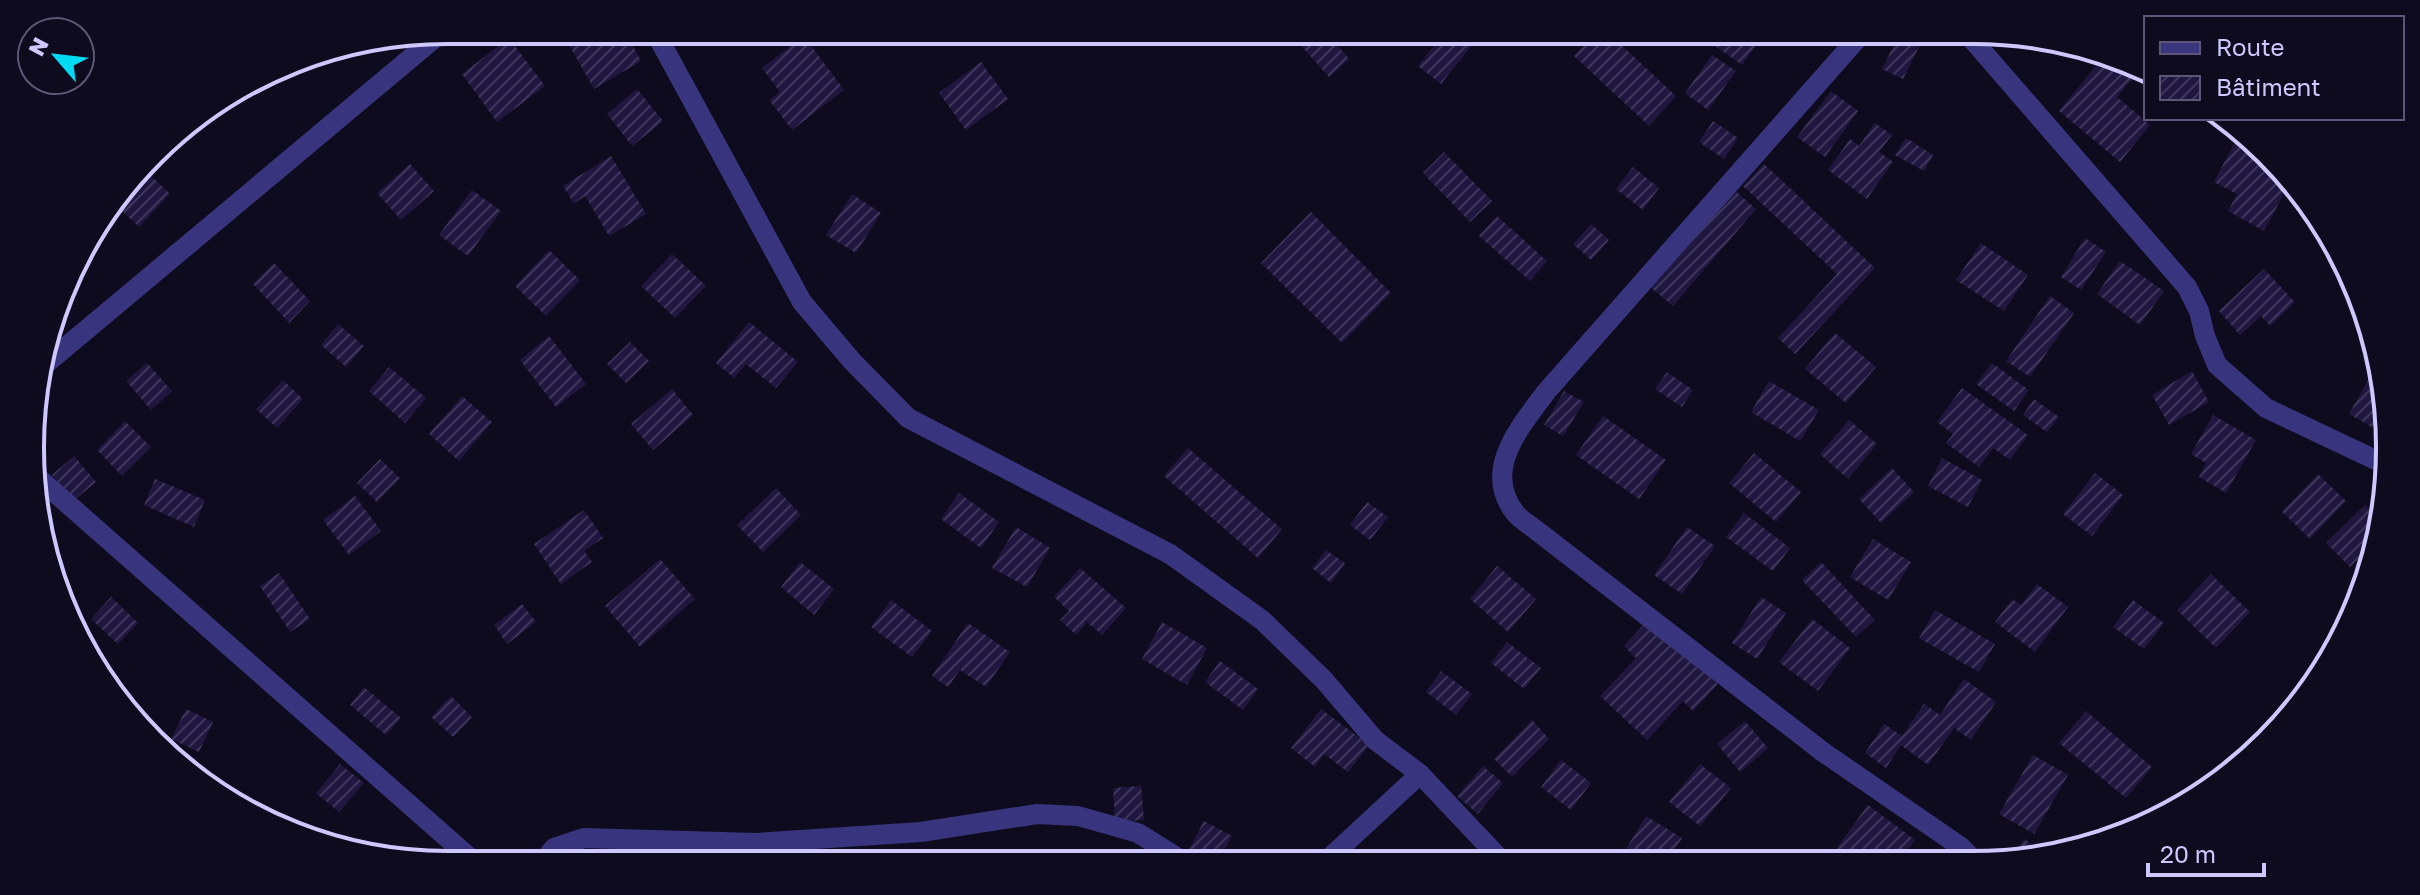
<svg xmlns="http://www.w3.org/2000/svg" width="2420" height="895" font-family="'Golos Text',sans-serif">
	<defs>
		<pattern id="building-hatch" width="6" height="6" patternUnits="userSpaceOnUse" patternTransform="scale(2)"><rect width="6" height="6" fill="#1f173f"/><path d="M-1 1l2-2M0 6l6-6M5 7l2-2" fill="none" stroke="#3e375c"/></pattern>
	</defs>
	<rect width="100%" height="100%" fill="#0f0b1e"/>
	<!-- building -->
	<g fill="url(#building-hatch)">
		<path d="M595,30H624L641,61L594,89L569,45Z"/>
		<path d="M1287,30H1324L1349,59L1329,77Z"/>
		<path d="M1446,30H1484L1441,84L1418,66Z"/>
		<path d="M1598,30H1605L1676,96L1649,126L1574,56Z"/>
		<path d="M1720,30H1767L1742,65L1711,43Z"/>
		<path d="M1901,30H1920L1926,33L1903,79L1882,69Z"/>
		<path d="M804,36L844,90L792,130L769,100L780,92L762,68Z"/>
		<path d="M2026,37L2051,40L2042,51Z"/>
		<path d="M509,38L545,86L497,122L462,74Z"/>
		<path d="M1712,55L1736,71L1708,110L1685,93Z"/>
		<path d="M2104,56L2138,72L2117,97L2150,125L2120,162L2059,111Z"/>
		<path d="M981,62L1008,99L966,130L939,93Z"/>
		<path d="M637,89L663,121L632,146L607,114Z"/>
		<path d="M1831,91L1858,111L1825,157L1797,137Z"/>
		<path d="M1713,121L1738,138L1724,159L1699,142Z"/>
		<path d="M1875,123L1892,135L1879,152L1893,162L1867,199L1828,170L1850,139L1859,146Z"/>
		<path d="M2240,132L2288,186L2264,231L2228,211L2237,194L2214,182Z"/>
		<path d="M1906,138L1933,155L1924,171L1895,155Z"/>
		<path d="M1444,152L1492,201L1470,222L1423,173Z"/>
		<path d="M611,156L646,214L609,236L585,196L574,204L563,186Z"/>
		<path d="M410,164L434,191L401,220L377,193Z"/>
		<path d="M1764,164L1875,268L1795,354L1778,338L1837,274L1743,186Z"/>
		<path d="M1633,167L1659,188L1643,210L1616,189Z"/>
		<path d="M144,169L170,194L139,227L115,204Z"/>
		<path d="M1732,188L1756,209L1673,306L1649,286Z"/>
		<path d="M472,190L501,211L468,256L439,235Z"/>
		<path d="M852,194L881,213L856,253L826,235Z"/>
		<path d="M1311,212L1391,293L1342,343L1261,263Z"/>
		<path d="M1497,216L1547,261L1530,281L1479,236Z"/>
		<path d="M1591,224L1609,240L1591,260L1573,244Z"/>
		<path d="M2085,238L2106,252L2081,290L2061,277Z"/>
		<path d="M1981,243L2028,275L2004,311L1956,280Z"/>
		<path d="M549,250L580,280L546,316L515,286Z"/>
		<path d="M672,254L706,286L675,318L641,286Z"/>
		<path d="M2120,261L2164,291L2140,325L2097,294Z"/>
		<path d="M274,263L310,301L289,323L253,284Z"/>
		<path d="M2264,269L2295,302L2270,326L2261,316L2240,335L2219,311Z"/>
		<path d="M2050,296L2074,313L2030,377L2006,361Z"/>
		<path d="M749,322L798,362L776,388L746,364L734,378L716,363Z"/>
		<path d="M338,324L364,346L346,367L321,345Z"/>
		<path d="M1835,333L1876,367L1846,403L1805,369Z"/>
		<path d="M549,336L586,384L556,407L520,360Z"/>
		<path d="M630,342L649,361L626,383L607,364Z"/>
		<path d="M147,363L172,391L151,410L126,381Z"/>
		<path d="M1992,363L2029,390L2014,411L1976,384Z"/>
		<path d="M389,367L426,398L405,423L369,391Z"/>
		<path d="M2375,368L2378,370L2386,393L2384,434L2349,414Z"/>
		<path d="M2192,371L2209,402L2169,425L2152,395Z"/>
		<path d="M1667,372L1693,390L1682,407L1655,389Z"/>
		<path d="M283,380L303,399L277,428L256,409Z"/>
		<path d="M1769,381L1819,410L1800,441L1751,412Z"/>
		<path d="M1962,388L2028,435L2010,460L1993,448L1979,467L1946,443L1953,434L1937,422Z"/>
		<path d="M672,389L693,415L653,450L631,424Z"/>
		<path d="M1564,391L1584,402L1563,436L1544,425Z"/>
		<path d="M462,396L492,422L459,461L429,434Z"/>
		<path d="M2034,399L2059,417L2047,432L2023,415Z"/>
		<path d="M2213,415L2256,440L2226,493L2199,477L2206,463L2191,454Z"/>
		<path d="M1603,416L1666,460L1639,499L1576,455Z"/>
		<path d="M1849,420L1877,444L1848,479L1820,454Z"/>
		<path d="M125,421L151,447L122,476L97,450Z"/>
		<path d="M1188,448L1282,529L1258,558L1164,476Z"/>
		<path d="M1754,453L1801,492L1776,522L1729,483Z"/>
		<path d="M74,456L96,482L73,501L52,475Z"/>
		<path d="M1942,458L1982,480L1968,507L1928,486Z"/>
		<path d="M380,459L400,478L377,502L357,483Z"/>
		<path d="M1892,468L1914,492L1881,523L1859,499Z"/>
		<path d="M2095,473L2123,495L2092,536L2063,514Z"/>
		<path d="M2318,474L2346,501L2310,539L2282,512Z"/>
		<path d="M155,479L205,500L194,527L144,505Z"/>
		<path d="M776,488L801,515L763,552L737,525Z"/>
		<path d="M959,493L999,522L981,548L941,519Z"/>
		<path d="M355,496L381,531L349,555L323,520Z"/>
		<path d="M1367,502L1388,517L1370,540L1350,525Z"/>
		<path d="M2365,505L2378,518L2376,556L2367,550L2350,567L2326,543Z"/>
		<path d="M584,510L603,538L584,551L592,562L561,584L534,544Z"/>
		<path d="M1744,513L1790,548L1773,571L1726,537Z"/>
		<path d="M1016,527L1050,548L1027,587L992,568Z"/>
		<path d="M1687,527L1715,546L1682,594L1654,575Z"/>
		<path d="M1873,539L1911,562L1888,600L1850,577Z"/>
		<path d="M1326,550L1345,563L1331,583L1312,568Z"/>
		<path d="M660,559L695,599L640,647L605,606Z"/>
		<path d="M800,562L834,589L814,615L781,587Z"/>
		<path d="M1821,562L1875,620L1856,637L1802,580Z"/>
		<path d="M1497,566L1536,599L1508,632L1470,599Z"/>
		<path d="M1080,568L1126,608L1102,635L1087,622L1076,635L1060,620L1069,611L1054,597Z"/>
		<path d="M279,573L310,619L290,632L260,586Z"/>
		<path d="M2211,574L2250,612L2216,648L2177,610Z"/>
		<path d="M2037,584L2068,607L2035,652L1995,622L2012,599L2021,605Z"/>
		<path d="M111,597L138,623L118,644L91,619Z"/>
		<path d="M1761,597L1786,613L1757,659L1732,643Z"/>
		<path d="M891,600L932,631L912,657L871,627Z"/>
		<path d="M2133,600L2164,623L2144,649L2113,627Z"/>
		<path d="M522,604L536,622L507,644L494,625Z"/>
		<path d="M1935,610L1995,644L1979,672L1919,638Z"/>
		<path d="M1649,619L1718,684L1693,711L1683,701L1647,740L1600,696L1636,658L1624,646Z"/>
		<path d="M1812,619L1850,648L1818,691L1779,662Z"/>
		<path d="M1162,622L1207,648L1187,685L1142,659Z"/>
		<path d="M968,623L1010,652L986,687L960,670L948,687L932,676Z"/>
		<path d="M1507,642L1541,668L1524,689L1491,663Z"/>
		<path d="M1220,661L1258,689L1243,710L1205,682Z"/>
		<path d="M1441,671L1472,694L1456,715L1426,692Z"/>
		<path d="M1964,679L1996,702L1971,740L1954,728L1928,765L1901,745L1886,768L1865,753L1884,724L1902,736L1924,704L1940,715Z"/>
		<path d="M364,687L401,718L386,735L350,705Z"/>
		<path d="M451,696L472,717L453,737L431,717Z"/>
		<path d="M120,700L149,714L144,726Z"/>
		<path d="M186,709L213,722L199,752L171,739Z"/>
		<path d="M1321,709L1369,745L1348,772L1324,754L1315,767L1291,748Z"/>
		<path d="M2086,711L2152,767L2126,798L2059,743Z"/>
		<path d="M1532,720L1549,739L1512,777L1494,759Z"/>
		<path d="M1745,721L1768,748L1740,772L1717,744Z"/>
		<path d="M2033,755L2068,775L2034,834L1999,814Z"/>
		<path d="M1561,760L1591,783L1571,810L1541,787Z"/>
		<path d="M340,764L364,783L339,812L316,793Z"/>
		<path d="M1700,764L1731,788L1700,826L1669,802Z"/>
		<path d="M1483,766L1503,783L1478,814L1457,796Z"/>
		<path d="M1141,786L1144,820L1115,822L1113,788Z"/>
		<path d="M1868,805L1915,840L1899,862H1846L1833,853Z"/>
		<path d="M1646,816L1682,838L1667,862H1618Z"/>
		<path d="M1204,821L1232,836L1218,863H1211L1188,851Z"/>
		<path d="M2024,839L2047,855L2027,861H2009Z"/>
		<path d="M1482,847L1490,863H1451Z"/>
	</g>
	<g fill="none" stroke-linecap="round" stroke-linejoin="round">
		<!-- minor -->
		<g stroke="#38357e" stroke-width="20">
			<path d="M654,30L802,302L852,361L908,418L1170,554L1262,620L1324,680L1375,740L1420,774L1504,863"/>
			<path d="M1865,30L1546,392C1520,427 1481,471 1516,514C1521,520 1530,525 1536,530L1823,752L1961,847L1975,861"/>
			<path d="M1964,30L2187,287L2199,311L2205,336L2217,365L2266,408L2382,463"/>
			<path d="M42,367L443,31"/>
			<path d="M36,476L478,865"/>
			<path d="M2243,765L2315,685"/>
			<path d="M1324,863L1420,774"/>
			<path d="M540,865L554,848L584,838L755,843L921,832L1037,814L1078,816L1138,833L1186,863"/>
		</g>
	</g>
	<!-- crop -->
	<path d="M0 0H2420V895H0ZM447 44H1973A403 403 0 0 1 2376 447V448A403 403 0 0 1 1973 851H447A403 403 0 0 1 44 448V447A403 403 0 0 1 447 44Z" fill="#0f0b1e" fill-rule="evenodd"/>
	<path fill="none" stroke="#cfc8ff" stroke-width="4" d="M447 44H1973A403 403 0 0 1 2376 447V448A403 403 0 0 1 1973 851H447A403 403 0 0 1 44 448V447A403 403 0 0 1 447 44Z"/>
	<!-- legend -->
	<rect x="2144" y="16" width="260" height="104" fill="#0f0b1e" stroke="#5c5778" stroke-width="2"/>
	<rect x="2160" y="42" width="40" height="12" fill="#38357e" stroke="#5c5778" stroke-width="2"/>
	<text x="2216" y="56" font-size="24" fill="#cfc8ff">Route</text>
	<rect x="2160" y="76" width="40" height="24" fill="url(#building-hatch)" stroke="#5c5778" stroke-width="2"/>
	<text x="2216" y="96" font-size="24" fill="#cfc8ff">Bâtiment</text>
	<!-- north arrow -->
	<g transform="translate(56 56) rotate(298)"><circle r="38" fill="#0f0b1e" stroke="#5c5778" stroke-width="2"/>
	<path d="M0-6L14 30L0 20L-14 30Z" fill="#00daf3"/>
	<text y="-12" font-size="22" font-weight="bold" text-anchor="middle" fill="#cfc8ff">N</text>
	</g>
	<!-- scale -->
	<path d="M2148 863v12h116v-12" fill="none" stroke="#cfc8ff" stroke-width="4"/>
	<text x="2160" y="863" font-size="24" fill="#cfc8ff" stroke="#0f0b1e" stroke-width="6" paint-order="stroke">20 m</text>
</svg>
